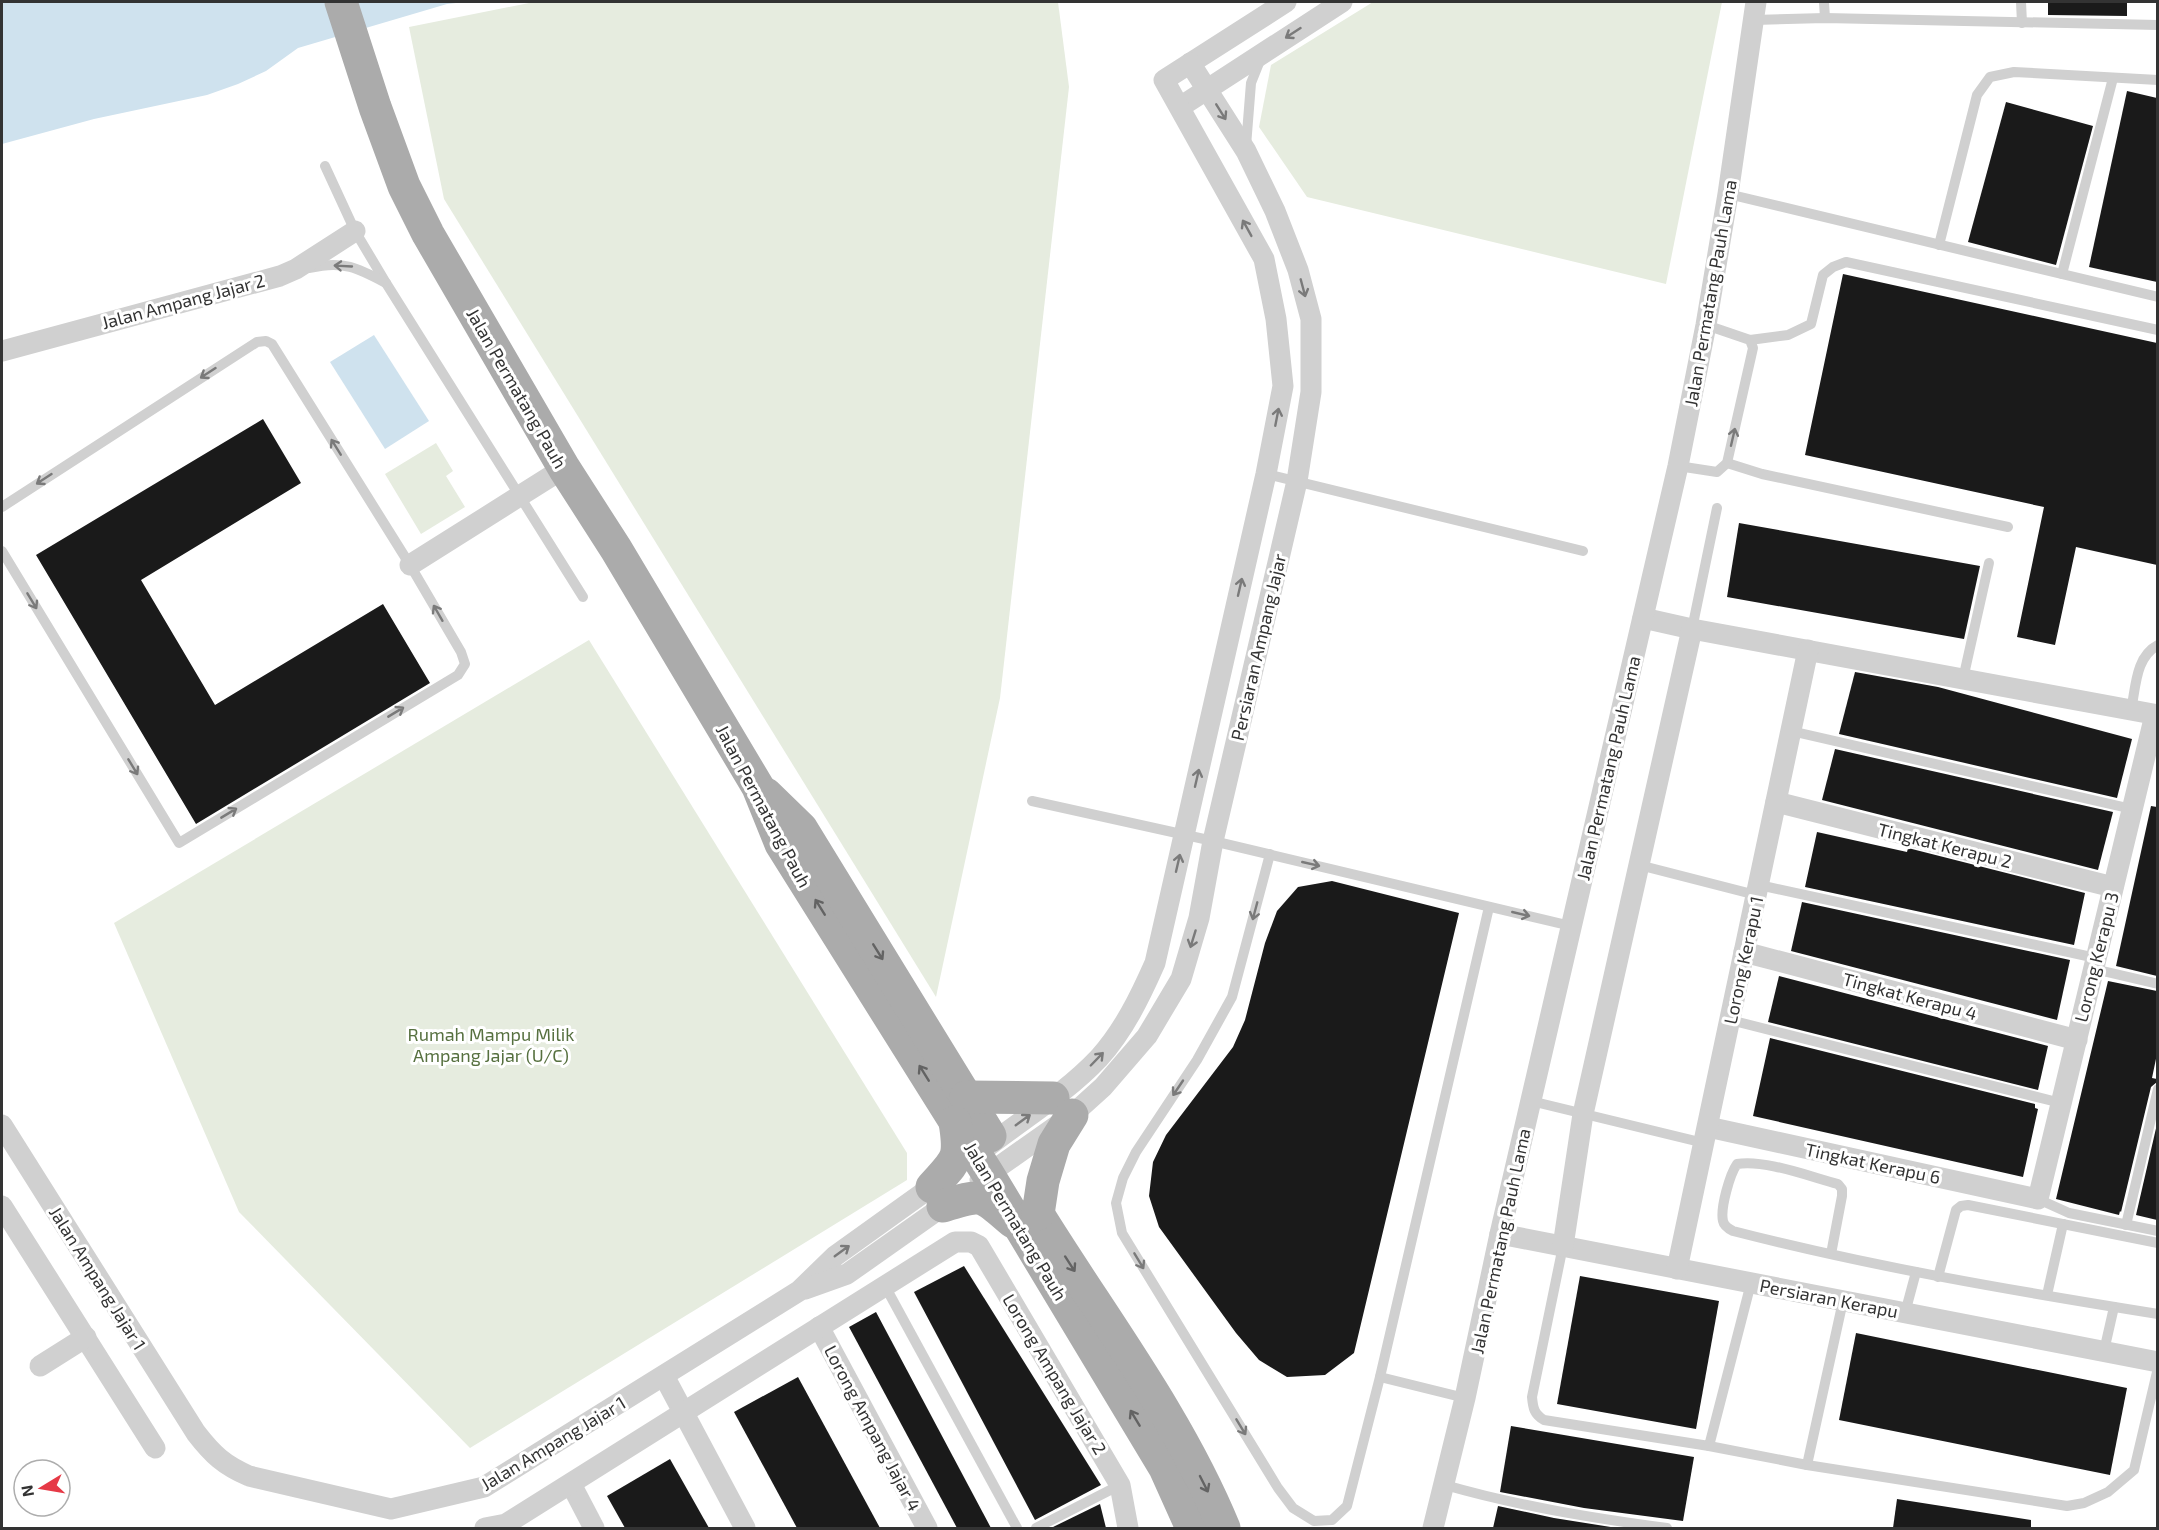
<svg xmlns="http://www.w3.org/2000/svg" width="2159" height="1530" font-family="'Exo 2',sans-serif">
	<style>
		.green { fill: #e6ecdf }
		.water { fill: #cfe2ee }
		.building { fill: #1a1a1a }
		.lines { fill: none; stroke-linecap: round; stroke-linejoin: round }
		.lane { stroke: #d0d0d0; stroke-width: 10 }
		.street { stroke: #d0d0d0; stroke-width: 21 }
		.primary { stroke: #ababab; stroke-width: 33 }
		.oneway { stroke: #7a7a7a }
		.oneway2 { stroke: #636363 }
		.labels { text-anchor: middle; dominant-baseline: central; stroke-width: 6; stroke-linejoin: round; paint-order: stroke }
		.street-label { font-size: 18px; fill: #333; stroke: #fff }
		.park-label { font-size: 18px; fill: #56703f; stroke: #fff }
	</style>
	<rect width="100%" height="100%" fill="#fff"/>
	<g class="green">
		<path d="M534 2H1058L1069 87 1000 698 936 997 444 199 409 27Z"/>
		<path d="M1373 2H1722L1666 284 1307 197 1259 127 1271 65Z"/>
		<path d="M436 443 453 471 446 476 465 507 421 534 385 474Z"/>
		<path d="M589 640 907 1153V1180L470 1448 239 1212 114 923Z"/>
	</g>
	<g class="water">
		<path d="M2 2H465L447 4 298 48 266 71 238 84 207 95 94 119 2 144Z"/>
		<path d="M374 335 429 421 385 449 330 362Z"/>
	</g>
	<g class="building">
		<path d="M2048 2H2127V16L2048 15Z"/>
		<path d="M2127 91 2157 98V282L2089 267Z"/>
		<path d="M2006 102 2093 126 2056 265 1968 242Z"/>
		<path d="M1843 274 2157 343V565L2076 547 2055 645 2017 637 2044 507 1805 455Z"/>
		<path d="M263 419 301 483 141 580 215 705 383 604 430 683 196 824 36 555Z"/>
		<path d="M1739 523 1980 566 1964 639 1727 597Z"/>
		<path d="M1855 672 1938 687 2132 739 2117 798 1839 734Z"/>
		<path d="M1835 749 2113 812 2098 870 1822 800Z"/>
		<path d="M2151 806 2157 807V976L2116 966Z"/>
		<path d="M1817 832 1907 852 1908 848 2085 893 2074 945 1805 887Z"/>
		<path d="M1332 881 1459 913 1354 1353 1325 1375 1287 1377 1259 1360 1236 1333 1159 1227 1149 1196 1153 1162 1166 1135 1233 1047 1245 1020 1265 943 1277 911 1298 887Z"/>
		<path d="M1802 902 2070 960 2057 1020 1791 951Z"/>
		<path d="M1779 976 2048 1046 2038 1090 1768 1022Z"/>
		<path d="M2108 981 2157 991V1054L2152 1078 2157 1079V1082L2151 1087 2121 1212 2120 1211 2119 1215 2056 1199Z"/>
		<path d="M1770 1038 2035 1104V1108L2038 1109 2023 1177 1753 1116Z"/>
		<path d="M2157 1124V1220L2136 1215Z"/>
		<path d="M964 1266 1101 1485 1035 1520 914 1292Z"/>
		<path d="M1580 1276 1719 1301 1696 1429 1557 1404Z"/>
		<path d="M876 1312 991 1528H957L849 1327Z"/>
		<path d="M1856 1333 2127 1388 2110 1475 1839 1420Z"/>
		<path d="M798 1377 880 1528H797L734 1412Z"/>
		<path d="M1511 1426 1694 1457 1683 1521 1584 1508 1500 1492Z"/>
		<path d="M670 1459 709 1528H625L607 1496Z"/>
		<path d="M1897 1499 2031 1520V1528H1893Z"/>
		<path d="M1100 1504 1106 1528H1051Z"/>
		<path d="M1498 1506 1554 1518 1617 1528H1493Z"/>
	</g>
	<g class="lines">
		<g class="lane">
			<path d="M1824 2 1825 18"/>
			<path d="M2021 2 2022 23"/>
			<path d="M1754 20 1825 18 2158 25"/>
			<path d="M1246 146 1251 83 1261 58"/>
			<path d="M325 166 355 231 386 283 583 597"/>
			<path d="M1728 194 2158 297"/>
			<path d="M1939 245 1977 95 1990 77 2014 72 2158 80"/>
			<path d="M310 268C343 260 358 268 386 283"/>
			<path d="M2062 274 2113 78"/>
			<path d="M1750 340 1788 335 1811 324 1823 275 1833 267 1846 262 2158 330"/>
			<path d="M1727 463 1762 474 2008 527"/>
			<path d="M1678 466 1717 472 1727 463 1753 348 1750 340 1706 325"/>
			<path d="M1266 474 1583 551"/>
			<path d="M2 507 257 342 266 341 272 344 410 565 461 652 465 664 458 675 179 843 2 551"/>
			<path d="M1692 629 1717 508"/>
			<path d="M1963 679 1989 563"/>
			<path d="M2131 710C2136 688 2135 657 2158 645"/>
			<path d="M1791 731 2132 809"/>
			<path d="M1032 801 1213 841 1571 926"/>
			<path d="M1270 854 1232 997 1197 1060 1136 1152 1123 1178 1116 1203 1122 1233 1278 1488 1293 1508 1314 1521 1332 1520 1347 1506 1380 1377 1489 907"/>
			<path d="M1639 865 1756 895"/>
			<path d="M1759 885 2096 958"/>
			<path d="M2094 969 2158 984"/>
			<path d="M1730 1020 2061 1103"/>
			<path d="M1531 1101 1704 1143"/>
			<path d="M2038 1199 2069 1213 2158 1231"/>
			<path d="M2126 1225 2158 1089"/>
			<path d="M1563 1246 1532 1397C1533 1408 1534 1414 1544 1420L1709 1446 1751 1283"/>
			<path d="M1831 1254 1842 1196V1189L1838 1184C1811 1177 1764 1159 1737 1164 1730 1174 1720 1208 1723 1221 1724 1226 1729 1229 1733 1231 1873 1267 2015 1291 2158 1314"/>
			<path d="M1938 1277 1956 1210 1961 1206 1968 1205 2158 1243"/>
			<path d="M885 1286 1017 1528"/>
			<path d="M2047 1295 2063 1224"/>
			<path d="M1905 1313 1916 1272"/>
			<path d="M2104 1351 2114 1307"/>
			<path d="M1380 1377 1465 1398"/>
			<path d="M1709 1446 1807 1465 2067 1506 2084 1503 2108 1492 2134 1470 2158 1368"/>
			<path d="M1807 1465 1843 1301"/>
			<path d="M1445 1485C1518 1506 1592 1518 1667 1528"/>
			<path d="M1036 1528 1120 1485"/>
		</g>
		<g class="street">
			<path d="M1180 107 1342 2"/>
			<path d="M2 351 280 276 296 269 355 231"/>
			<path d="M410 565 564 468"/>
			<path d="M1643 618 1692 629 2158 715"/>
			<path d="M1776 802 2113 887"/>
			<path d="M1744 952 2077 1040"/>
			<path d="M2 1125 196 1433C213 1455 224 1465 249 1476L391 1509 484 1487 799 1291 835 1256 941 1180"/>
			<path d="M1708 1127 2038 1199 2155 715"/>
			<path d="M983 1150C1021 1120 1065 1094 1099 1058 1124 1030 1140 997 1155 963L1266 474 1283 386 1276 319 1264 259 1164 80 1286 2"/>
			<path d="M980 1180 1072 1115 1103 1087 1147 1036 1181 979 1199 918 1213 841 1297 481 1311 392V319L1298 270 1275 211 1246 151 1190 63"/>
			<path d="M2 1206 155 1448"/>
			<path d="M1500 1234 2158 1362"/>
			<path d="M1563 1246 1583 1114 1692 629"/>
			<path d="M1677 1269 1808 650"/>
			<path d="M805 1289 847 1274 952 1200"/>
			<path d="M819 1327 927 1528"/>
			<path d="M40 1366 86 1337"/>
			<path d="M664 1376 745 1528"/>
			<path d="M571 1484 594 1528"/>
			<path d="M485 1528 506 1524 955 1242H971L979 1246 1120 1485 1128 1528"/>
			<path d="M1433 1528 1465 1398 1500 1234 1678 466 1706 325 1728 194 1756 2"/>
		</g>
		<g class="primary">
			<path d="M341 2 375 107 404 186 428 234 564 468 616 549 758 787 781 844 988 1174 1165 1468 1192 1528"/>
			<path d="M766 794 801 828 990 1136"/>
			<path d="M966 1097 1053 1098"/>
			<path d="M932 1187C957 1159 961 1160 955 1122"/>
			<path d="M943 1206C984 1193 980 1194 1013 1222"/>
			<path d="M1036 1211C1100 1315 1177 1414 1224 1528"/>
			<path d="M1038 1214 1043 1181 1054 1144 1072 1115"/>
		</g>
	</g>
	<defs><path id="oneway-shaft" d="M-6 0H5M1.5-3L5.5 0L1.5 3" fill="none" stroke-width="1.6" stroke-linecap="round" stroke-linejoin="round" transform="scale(1.5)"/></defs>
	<g class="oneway">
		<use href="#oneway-shaft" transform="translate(1293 33) rotate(147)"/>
		<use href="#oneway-shaft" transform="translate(1221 112) rotate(58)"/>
		<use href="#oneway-shaft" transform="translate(1247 228) rotate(-119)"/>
		<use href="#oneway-shaft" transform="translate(343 266) rotate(-177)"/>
		<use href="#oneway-shaft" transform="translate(1303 288) rotate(75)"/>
		<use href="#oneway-shaft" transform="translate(208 373) rotate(147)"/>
		<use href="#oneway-shaft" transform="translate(1277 417) rotate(-79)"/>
		<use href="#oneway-shaft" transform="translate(1733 437) rotate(-77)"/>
		<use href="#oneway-shaft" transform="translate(336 447) rotate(-122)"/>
		<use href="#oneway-shaft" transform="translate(44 479) rotate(147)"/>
		<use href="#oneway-shaft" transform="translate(1240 587) rotate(-77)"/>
		<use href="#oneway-shaft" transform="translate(32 601) rotate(59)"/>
		<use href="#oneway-shaft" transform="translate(438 613) rotate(-120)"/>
		<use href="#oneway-shaft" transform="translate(396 712) rotate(-31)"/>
		<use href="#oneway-shaft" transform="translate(133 767) rotate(59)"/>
		<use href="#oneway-shaft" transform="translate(1197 778) rotate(-77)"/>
		<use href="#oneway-shaft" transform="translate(229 813) rotate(-31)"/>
		<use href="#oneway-shaft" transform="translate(1178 863) rotate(-77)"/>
		<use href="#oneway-shaft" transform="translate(1311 864) rotate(13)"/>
		<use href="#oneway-shaft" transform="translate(1255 911) rotate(105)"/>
		<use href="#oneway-shaft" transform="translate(1521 914) rotate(13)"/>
		<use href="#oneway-shaft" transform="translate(1193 939) rotate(107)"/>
		<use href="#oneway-shaft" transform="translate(1097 1059) rotate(-46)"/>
		<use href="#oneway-shaft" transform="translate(1178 1088) rotate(124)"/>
		<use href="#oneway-shaft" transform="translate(1023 1120) rotate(-36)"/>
		<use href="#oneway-shaft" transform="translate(842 1251) rotate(-36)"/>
		<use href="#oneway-shaft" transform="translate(1139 1261) rotate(59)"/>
		<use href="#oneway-shaft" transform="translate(1241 1427) rotate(59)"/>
	</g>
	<g class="oneway2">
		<use href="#oneway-shaft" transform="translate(820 907) rotate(-122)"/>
		<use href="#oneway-shaft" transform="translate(878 952) rotate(58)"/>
		<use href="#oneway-shaft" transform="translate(924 1073) rotate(-122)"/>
		<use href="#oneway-shaft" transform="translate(1070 1264) rotate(57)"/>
		<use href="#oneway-shaft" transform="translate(1135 1418) rotate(-121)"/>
		<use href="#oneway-shaft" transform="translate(1204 1484) rotate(63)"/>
	</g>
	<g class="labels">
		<g class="street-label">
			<text transform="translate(1710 293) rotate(-80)">Jalan Permatang Pauh Lama</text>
			<text transform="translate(183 301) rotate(-15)">Jalan Ampang Jajar 2</text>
			<text transform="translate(517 388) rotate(60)">Jalan Permatang Pauh</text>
			<text transform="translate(1258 647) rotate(-77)">Persiaran Ampang Jajar</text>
			<text transform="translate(1608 768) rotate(-77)">Jalan Permatang Pauh Lama</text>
			<text transform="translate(764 806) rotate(62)">Jalan Permatang Pauh</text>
			<text transform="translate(1945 845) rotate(14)">Tingkat Kerapu 2</text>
			<text transform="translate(2096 957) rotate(-76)">Lorong Kerapu 3</text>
			<text transform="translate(1743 960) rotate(-78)">Lorong Kerapu 1</text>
			<text transform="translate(1910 996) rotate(15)">Tingkat Kerapu 4</text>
			<text transform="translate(1873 1163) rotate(12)">Tingkat Kerapu 6</text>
			<text transform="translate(1016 1221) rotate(59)">Jalan Permatang Pauh</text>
			<text transform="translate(1500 1241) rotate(-78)">Jalan Permatang Pauh Lama</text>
			<text transform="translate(98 1278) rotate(58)">Jalan Ampang Jajar 1</text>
			<text transform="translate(1829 1298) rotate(11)">Persiaran Kerapu</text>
			<text transform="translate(1055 1374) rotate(59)">Lorong Ampang Jajar 2</text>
			<text transform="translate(873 1428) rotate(62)">Lorong Ampang Jajar 4</text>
			<text transform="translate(553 1443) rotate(-31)">Jalan Ampang Jajar 1</text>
		</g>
		<g class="park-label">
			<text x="491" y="1034">Rumah Mampu Milik<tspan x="491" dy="21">Ampang Jajar (U/C)</tspan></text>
		</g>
	</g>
	<rect width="2159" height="1530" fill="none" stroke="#333333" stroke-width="6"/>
	<g transform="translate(42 1488) rotate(259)"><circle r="28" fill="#ffffff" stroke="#adadad" stroke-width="1.5"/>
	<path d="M0-4.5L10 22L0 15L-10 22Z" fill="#e63946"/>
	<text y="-9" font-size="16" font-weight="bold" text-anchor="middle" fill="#333333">N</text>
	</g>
</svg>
